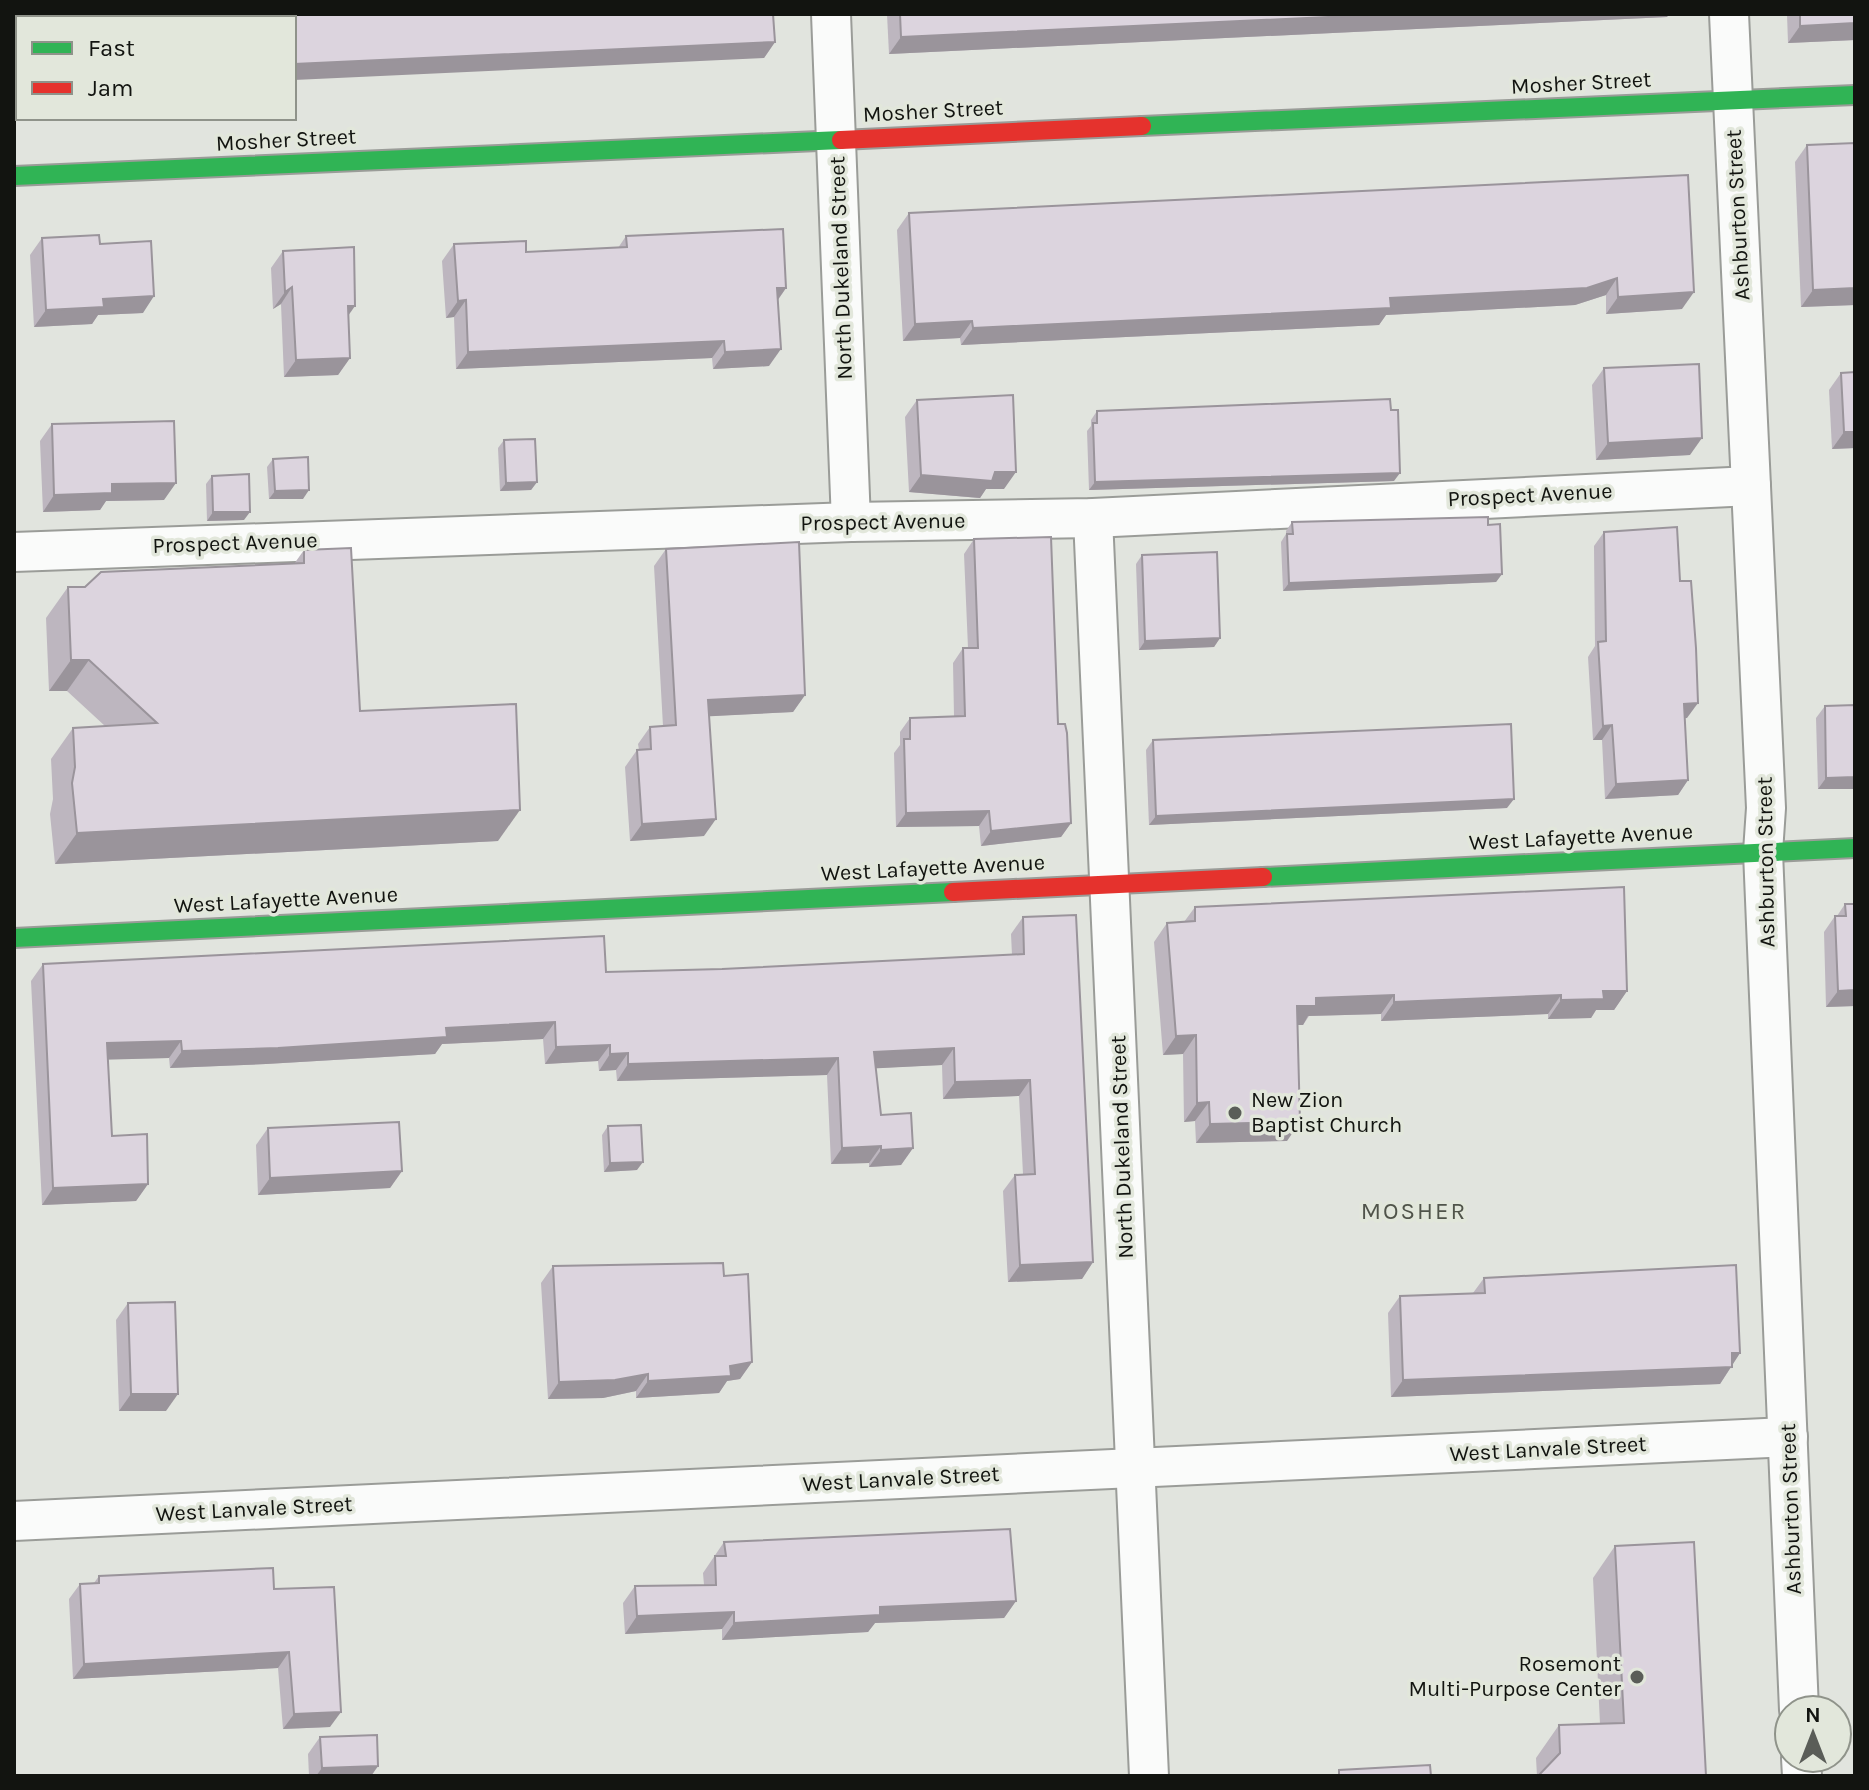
<svg xmlns="http://www.w3.org/2000/svg" width="1869" height="1790" font-family="Karla,sans-serif">
	<style>
		.lines { fill: none; stroke-linecap: round; stroke-linejoin: round }
		.street-casing { stroke: #9a9c98; stroke-width: 42 }
		.fast-casing { stroke: #9a9c98; stroke-width: 22 }
		.jam-casing { stroke: #9a9c98; stroke-width: 22 }
		.street { stroke: #fafbfa; stroke-width: 38 }
		.fast { stroke: #30b455; stroke-width: 18 }
		.jam { stroke: #e5322d; stroke-width: 18 }
		.wall { fill: #bdb6bf }
		.shaded-wall { fill: #9a949b }
		.building { fill: #dcd4de; stroke: #9a949b; stroke-width: 2 }
		.poi-dot { fill: #5a5d58; stroke: #e2e7db; stroke-width: 3 }
		.labels { text-anchor: middle; dominant-baseline: central; stroke-width: 7; stroke-linejoin: round; paint-order: stroke }
		.street-label { font-size: 22px; fill: #121410; stroke: #e2e7db }
		.poi-label { font-size: 22px; fill: #121410; stroke: #e2e7db; text-anchor: start }
		.neighbourhood-label { font-size: 24px; letter-spacing: 2px; fill: #50544a; stroke: #e2e7db }
	</style>
	<rect width="100%" height="100%" fill="#e1e4de"/>
	<g class="lines">
		<defs>
			<g id="street">
				<path d="M831 14 851 522"/>
				<path d="M1729 14 1766 808 1763 852 1799 1710"/>
				<path d="M1093 518 1149 1776"/>
				<path d="M14 552 851 522 1093 518 1751 486"/>
				<path d="M14 1521 1788 1437"/>
				<path d="M1801 1758 1802 1776"/>
			</g>
			<g id="fast">
				<path d="M1142 126 1855 95"/>
				<path d="M14 176 841 140"/>
				<path d="M1263 877 1855 848"/>
				<path d="M14 938 953 892"/>
			</g>
			<g id="jam">
				<path d="M841 140 1142 126"/>
				<path d="M953 892 1263 877"/>
			</g>
		</defs>
		<use href="#street" class="street-casing"/>
		<use href="#fast" class="fast-casing"/>
		<use href="#jam" class="jam-casing"/>
		<use href="#street" class="street"/>
		<use href="#fast" class="fast"/>
		<use href="#jam" class="jam"/>
	</g>
	<g class="wall">
		<rect x="20" y="14" width="126" height="4"/>
		<path d="M265 14H773L775 42 764 58 294 18H262Z"/>
		<path d="M887 14H1669L1667 17 889 54Z"/>
		<path d="M1787 14H1855V40L1788 43Z"/>
		<path d="M1855 143V305L1801 307 1795 162 1807 145Z"/>
		<path d="M1688 175 1682 309 1606 314V295L1575 305 1386 315 1379 325 961 345 960 338 903 341 897 230 909 213Z"/>
		<path d="M626 236 786 288 778 300 769 366 713 369 712 358 456 369 454 317 446 318 442 261 454 244 526 252 618 248Z"/>
		<path d="M42 238 100 244 143 313 98 315 92 324 34 327 30 255Z"/>
		<path d="M283 251 350 358 338 375 284 377 281 304 273 309 271 268Z"/>
		<path d="M1604 368 1690 455 1596 460 1592 385Z"/>
		<path d="M1841 373 1855 448 1832 449 1829 390Z"/>
		<path d="M917 400 1004 489H986L980 498 909 492 905 417Z"/>
		<path d="M1391 410 1394 481 1089 490 1087 431 1091 426V420L1097 411Z"/>
		<path d="M52 424 164 500 106 501 100 510 43 512 40 441Z"/>
		<path d="M504 440 537 482 531 490 500 491 498 448Z"/>
		<path d="M273 459 303 499H269L267 467Z"/>
		<path d="M212 476 244 520 207 521 206 484Z"/>
		<path d="M1292 522 1488 525 1502 574 1496 582 1283 591 1281 542 1286 534V531Z"/>
		<path d="M1604 532 1687 718H1685L1688 780 1678 795 1605 799 1602 740H1593L1588 657 1595 646 1594 546Z"/>
		<path d="M974 539 1058 724 1071 823 1061 837 981 846 979 826 896 827 894 753 900 745V732L910 718 954 716 953 663 963 648H968L964 554Z"/>
		<path d="M666 549 805 695 793 712 709 716 704 836 630 841 625 767 637 750H639L638 744 650 727 663 726 654 566Z"/>
		<path d="M304 550 360 711 498 841 55 864 50 814 53 799 51 759 73 728 105 726 67 691H49L46 618 68 587H85L294 564Z"/>
		<path d="M1142 555 1220 638 1214 647 1139 650 1136 564Z"/>
		<path d="M1855 705V789H1818L1816 718 1825 706Z"/>
		<path d="M1153 740 1507 808 1149 825 1146 750Z"/>
		<path d="M1845 904 1855 1006 1826 1007 1824 932 1835 916H1837Z"/>
		<path d="M1195 907 1627 991 1614 1010H1596L1591 1018 1548 1019V1014L1381 1021V1014L1309 1016 1303 1025H1297L1287 1141 1196 1143 1195 1121 1184 1122 1183 1054 1163 1055 1154 942 1167 923 1184 922Z"/>
		<path d="M1023 917 1093 1262 1082 1279 1008 1282 1003 1191 1015 1175 1023 1174 1019 1096 943 1099 942 1065 876 1068 881 1115 913 1148 901 1165 869 1167V1163L831 1164 827 1075 617 1081 616 1070 599 1071 598 1061 545 1064 543 1039 442 1044 435 1054 266 1064 170 1068 169 1058 108 1059 112 1136 148 1184 136 1201 42 1205 31 981 43 964 606 972 722 969 1012 955 1011 934Z"/>
		<path d="M608 1126 637 1170 604 1172 602 1135Z"/>
		<path d="M268 1128 402 1171 390 1188 258 1195 256 1145Z"/>
		<path d="M553 1266 724 1276 752 1362 740 1379 727 1381 719 1393 636 1398V1391L603 1398 548 1399 541 1283Z"/>
		<path d="M1484 1278 1740 1353 1720 1384 1391 1397 1388 1313 1400 1296 1473 1293Z"/>
		<path d="M128 1303 166 1411H119L116 1320Z"/>
		<path d="M724 1542 1016 1601 1004 1618 875 1623 868 1632 722 1640V1629L625 1634 623 1603 635 1586 704 1585 703 1573Z"/>
		<path d="M1615 1546 1706 1776H1537L1536 1758 1559 1725 1600 1724 1593 1578Z"/>
		<path d="M99 1576 274 1589 330 1727 283 1729 278 1668 73 1679 69 1599 80 1584 94 1583Z"/>
		<path d="M320 1737 378 1766 371 1776H309L308 1754Z"/>
	</g>
	<g class="shaded-wall">
		<path d="M1391 14H1669L1667 17 889 54 901 37Z"/>
		<path d="M1855 23V40L1788 43 1800 26Z"/>
		<path d="M775 42 764 58 294 80V64Z"/>
		<path d="M1617 278 1606 295 1575 305 1386 315 1379 325 961 345 973 328 1390 298Z"/>
		<path d="M292 287 281 304 273 309 285 292Z"/>
		<path d="M777 288H786L774 305Z"/>
		<path d="M1855 288V305L1801 307 1813 290Z"/>
		<path d="M1694 292 1682 309 1606 314 1618 297Z"/>
		<path d="M154 296 143 313 98 315 92 324 34 327 46 310 103 299Z"/>
		<path d="M466 300 454 317 446 318 458 301Z"/>
		<path d="M348 306H355L343 323Z"/>
		<path d="M972 321 960 338 903 341 915 324Z"/>
		<path d="M724 341 712 358 456 369 468 352Z"/>
		<path d="M781 349 769 366 713 369 725 352Z"/>
		<path d="M350 358 338 375 284 377 296 360Z"/>
		<path d="M1844 432H1855V448L1832 449Z"/>
		<path d="M1702 438 1690 455 1596 460 1608 443Z"/>
		<path d="M1016 472 1004 489H986L980 498 909 492 921 475Z"/>
		<path d="M1400 473 1394 481 1089 490 1095 482Z"/>
		<path d="M537 482 531 490 500 491 506 483Z"/>
		<path d="M176 483 164 500 106 501 100 510 43 512 54 495 112 484Z"/>
		<path d="M309 490 303 499H269L275 491Z"/>
		<path d="M213 512H250L244 520 207 521Z"/>
		<path d="M1502 574 1496 582 1283 591 1289 583Z"/>
		<path d="M1220 638 1214 647 1139 650 1145 641Z"/>
		<path d="M71 660H89L67 691H49Z"/>
		<path d="M805 695 793 712 696 717 708 700Z"/>
		<path d="M1698 703 1687 718 1674 719 1684 704Z"/>
		<path d="M1612 725 1602 740H1593L1603 726Z"/>
		<path d="M1855 777V789H1818L1826 778Z"/>
		<path d="M1688 780 1678 795 1605 799 1616 784Z"/>
		<path d="M1514 799 1507 808 1149 825 1156 816Z"/>
		<path d="M520 810 498 841 55 864 77 833Z"/>
		<path d="M989 811 979 826 896 827 906 813Z"/>
		<path d="M716 819 704 836 630 841 642 824Z"/>
		<path d="M1071 823 1061 837 981 846 991 831Z"/>
		<path d="M1855 990V1006L1826 1007 1838 991Z"/>
		<path d="M1603 991H1627L1614 1010H1596L1591 1018 1548 1019 1561 1000Z"/>
		<path d="M1394 995 1381 1014 1308 1016 1303 1025H1284L1297 1006 1316 998Z"/>
		<path d="M1561 995 1548 1014 1381 1021 1394 1002Z"/>
		<path d="M555 1022 543 1039 442 1044 435 1054 266 1064 170 1068 182 1051 446 1028Z"/>
		<path d="M1196 1035 1183 1054 1163 1055 1176 1036Z"/>
		<path d="M181 1041 169 1058 95 1060 107 1043Z"/>
		<path d="M610 1045 598 1061 545 1064 556 1047Z"/>
		<path d="M954 1048 942 1065 863 1069 874 1052Z"/>
		<path d="M628 1053 616 1070 599 1071 610 1054Z"/>
		<path d="M838 1058 827 1075 617 1081 628 1064Z"/>
		<path d="M1030 1080 1019 1096 943 1099 955 1082Z"/>
		<path d="M1209 1102 1195 1121 1184 1122 1197 1103Z"/>
		<path d="M1300 1122 1287 1141 1196 1143 1210 1124Z"/>
		<path d="M881 1146 869 1163 831 1164 842 1148Z"/>
		<path d="M913 1148 901 1165 869 1167 881 1150Z"/>
		<path d="M643 1162 637 1170 604 1172 610 1163Z"/>
		<path d="M402 1171 390 1188 258 1195 270 1178Z"/>
		<path d="M148 1184 136 1201 42 1205 53 1188Z"/>
		<path d="M1093 1262 1082 1279 1008 1282 1020 1265Z"/>
		<path d="M1732 1353H1740L1720 1384 1391 1397 1403 1380Z"/>
		<path d="M752 1362 740 1379 727 1381 719 1393 636 1398 648 1381Z"/>
		<path d="M648 1374 636 1391 603 1398 548 1399 559 1382Z"/>
		<path d="M131 1394H178L166 1411H119Z"/>
		<path d="M1016 1601 1004 1618 875 1623 868 1632 722 1640 734 1623 880 1607Z"/>
		<path d="M734 1612 722 1629 625 1634 637 1616Z"/>
		<path d="M289 1652 278 1668 73 1679 84 1664Z"/>
		<path d="M341 1712 330 1727 283 1729 294 1714Z"/>
		<path d="M378 1766 371 1776H316L322 1768Z"/>
	</g>
	<g class="building">
		<rect x="33" y="14" width="113" height="4"/>
		<path d="M272 14H773L775 42 294 64V18H272Z"/>
		<path d="M900 14H1391L901 37Z"/>
		<path d="M1800 14H1855V23L1800 26Z"/>
		<path d="M1855 143V288L1813 290 1807 145Z"/>
		<path d="M1688 175 1694 292 1618 297 1617 278 1587 288 1390 298 1391 308 973 328 972 321 915 324 909 213Z"/>
		<path d="M783 229 786 288H777L781 349 725 352 724 341 468 352 466 300 458 301 454 244 526 241V252L627 247 626 236Z"/>
		<path d="M99 235 100 244 151 241 154 296 103 299 104 307 46 310 42 238Z"/>
		<path d="M354 247 355 306H348L350 358 296 360 292 287 285 292 283 251Z"/>
		<path d="M1699 364 1702 438 1608 443 1604 368Z"/>
		<path d="M1855 372V432H1844L1841 373Z"/>
		<path d="M1013 395 1016 472H995L992 481 921 475 917 400Z"/>
		<path d="M1390 399 1391 410H1398L1400 473 1095 482 1093 423H1097V411Z"/>
		<path d="M174 421 176 483 112 484V493L54 495 52 424Z"/>
		<path d="M535 439 537 482 506 483 504 440Z"/>
		<path d="M308 457 309 490 275 491 273 459Z"/>
		<path d="M249 474 250 512H213L212 476Z"/>
		<path d="M1488 517V525L1500 524 1502 574 1289 583 1287 534H1293L1292 522Z"/>
		<path d="M1677 527 1680 581H1691L1696 648 1698 703 1684 704 1688 780 1616 784 1612 725 1603 726 1598 642 1606 641 1604 532Z"/>
		<path d="M1051 537 1058 724H1065L1067 733 1071 823 991 831 989 811 906 813 904 739H910V718L965 716 963 648H978L974 539Z"/>
		<path d="M799 542 805 695 708 700 716 819 642 824 637 750 651 749 650 727 676 725 666 549Z"/>
		<path d="M351 548 360 711 516 704 520 810 77 833 72 783 75 767 73 728 157 723 89 660H71L68 587H85L101 572 304 563V550Z"/>
		<path d="M1217 552 1220 638 1145 641 1142 555Z"/>
		<path d="M1855 705V777L1826 778 1825 706Z"/>
		<path d="M1511 724 1514 799 1156 816 1153 740Z"/>
		<path d="M1624 887 1627 991H1603L1604 999 1561 1000V995L1394 1002V995L1316 998V1006H1297L1300 1122 1210 1124 1209 1102 1197 1103 1196 1035 1176 1036 1167 923 1195 921V907Z"/>
		<path d="M1845 904H1855V990L1838 991 1835 916H1846Z"/>
		<path d="M1076 915 1093 1262 1020 1265 1015 1175 1035 1174 1030 1080 955 1082 954 1048 874 1052 881 1115 911 1113 913 1148 881 1150V1146L842 1148 838 1058 628 1064V1053L610 1054V1045L556 1047 555 1022 446 1028 447 1037 278 1048 182 1051 181 1041 107 1043 112 1136 147 1134 148 1184 53 1188 43 964 604 936 606 972 722 969 1024 954 1023 917Z"/>
		<path d="M399 1122 402 1171 270 1178 268 1128Z"/>
		<path d="M641 1125 643 1162 610 1163 608 1126Z"/>
		<path d="M723 1263 724 1276 748 1274 752 1362 730 1366 731 1376 648 1381V1374L615 1380 559 1382 553 1266Z"/>
		<path d="M1736 1265 1740 1353H1732V1367L1403 1380 1400 1296 1485 1293 1484 1278Z"/>
		<path d="M175 1302 178 1394H131L128 1303Z"/>
		<path d="M1010 1529 1016 1601 880 1607V1615L734 1623V1612L637 1616 635 1586 716 1585 715 1556H726L724 1542Z"/>
		<path d="M1694 1542 1706 1776H1538L1560 1753 1559 1725 1624 1723 1615 1546Z"/>
		<path d="M273 1568 274 1589 334 1587 341 1712 294 1714 289 1652 84 1664 80 1584 99 1583V1576Z"/>
		<path d="M377 1735 378 1766 322 1768 320 1737Z"/>
		<path d="M1430 1765 1431 1776H1339V1770Z"/>
	</g>
	<g class="poi-dot">
		<circle cx="1235" cy="1113" r="8"/>
		<circle cx="1637" cy="1677" r="8"/>
	</g>
	<g class="labels">
		<g class="street-label">
			<text transform="translate(1581 83) rotate(-3)">Mosher Street</text>
			<text transform="translate(933 111) rotate(-3)">Mosher Street</text>
			<text transform="translate(286 140) rotate(-3)">Mosher Street</text>
			<text transform="translate(1738 215) rotate(-93)">Ashburton Street</text>
			<text transform="translate(841 268) rotate(-92)">North Dukeland Street</text>
			<text transform="translate(1530 495) rotate(-3)">Prospect Avenue</text>
			<text transform="translate(883 522) rotate(-1)">Prospect Avenue</text>
			<text transform="translate(235 543) rotate(-2)">Prospect Avenue</text>
			<text transform="translate(1581 837) rotate(-3)">West Lafayette Avenue</text>
			<text transform="translate(1766 862) rotate(-91)">Ashburton Street</text>
			<text transform="translate(933 868) rotate(-3)">West Lafayette Avenue</text>
			<text transform="translate(286 900) rotate(-3)">West Lafayette Avenue</text>
			<text transform="translate(1122 1147) rotate(-92)">North Dukeland Street</text>
			<text transform="translate(1548 1449) rotate(-3)">West Lanvale Street</text>
			<text transform="translate(901 1479) rotate(-3)">West Lanvale Street</text>
			<text transform="translate(254 1509) rotate(-3)">West Lanvale Street</text>
			<text transform="translate(1791 1509) rotate(-92)">Ashburton Street</text>
		</g>
		<g class="poi-label">
			<text x="1251" y="1100">New Zion<tspan x="1251" dy="25">Baptist Church</tspan></text>
			<text x="1621" y="1664" text-anchor="end">Rosemont<tspan x="1621" dy="25">Multi-Purpose Center</tspan></text>
		</g>
		<g class="neighbourhood-label">
			<text x="1414" y="1211">MOSHER</text>
		</g>
	</g>
	<rect width="1869" height="1790" fill="none" stroke="#121410" stroke-width="32"/>
	<rect x="16" y="16" width="280" height="104" fill="#e2e7db" stroke="#8f938a" stroke-width="2"/>
	<rect x="32" y="42" width="40" height="12" fill="#30b455" stroke="#8f938a" stroke-width="2"/>
	<text x="88" y="56" font-size="24" fill="#121410">Fast</text>
	<rect x="32" y="82" width="40" height="12" fill="#e5322d" stroke="#8f938a" stroke-width="2"/>
	<text x="88" y="96" font-size="24" fill="#121410">Jam</text>
	<g transform="translate(1813 1734)"><circle r="38" fill="#e2e7db" stroke="#8f938a" stroke-width="2"/>
	<path d="M0-6L14 30L0 20L-14 30Z" fill="#5a5d58"/>
	<text y="-12" font-size="22" font-weight="bold" text-anchor="middle" fill="#121410">N</text>
	</g>
</svg>
